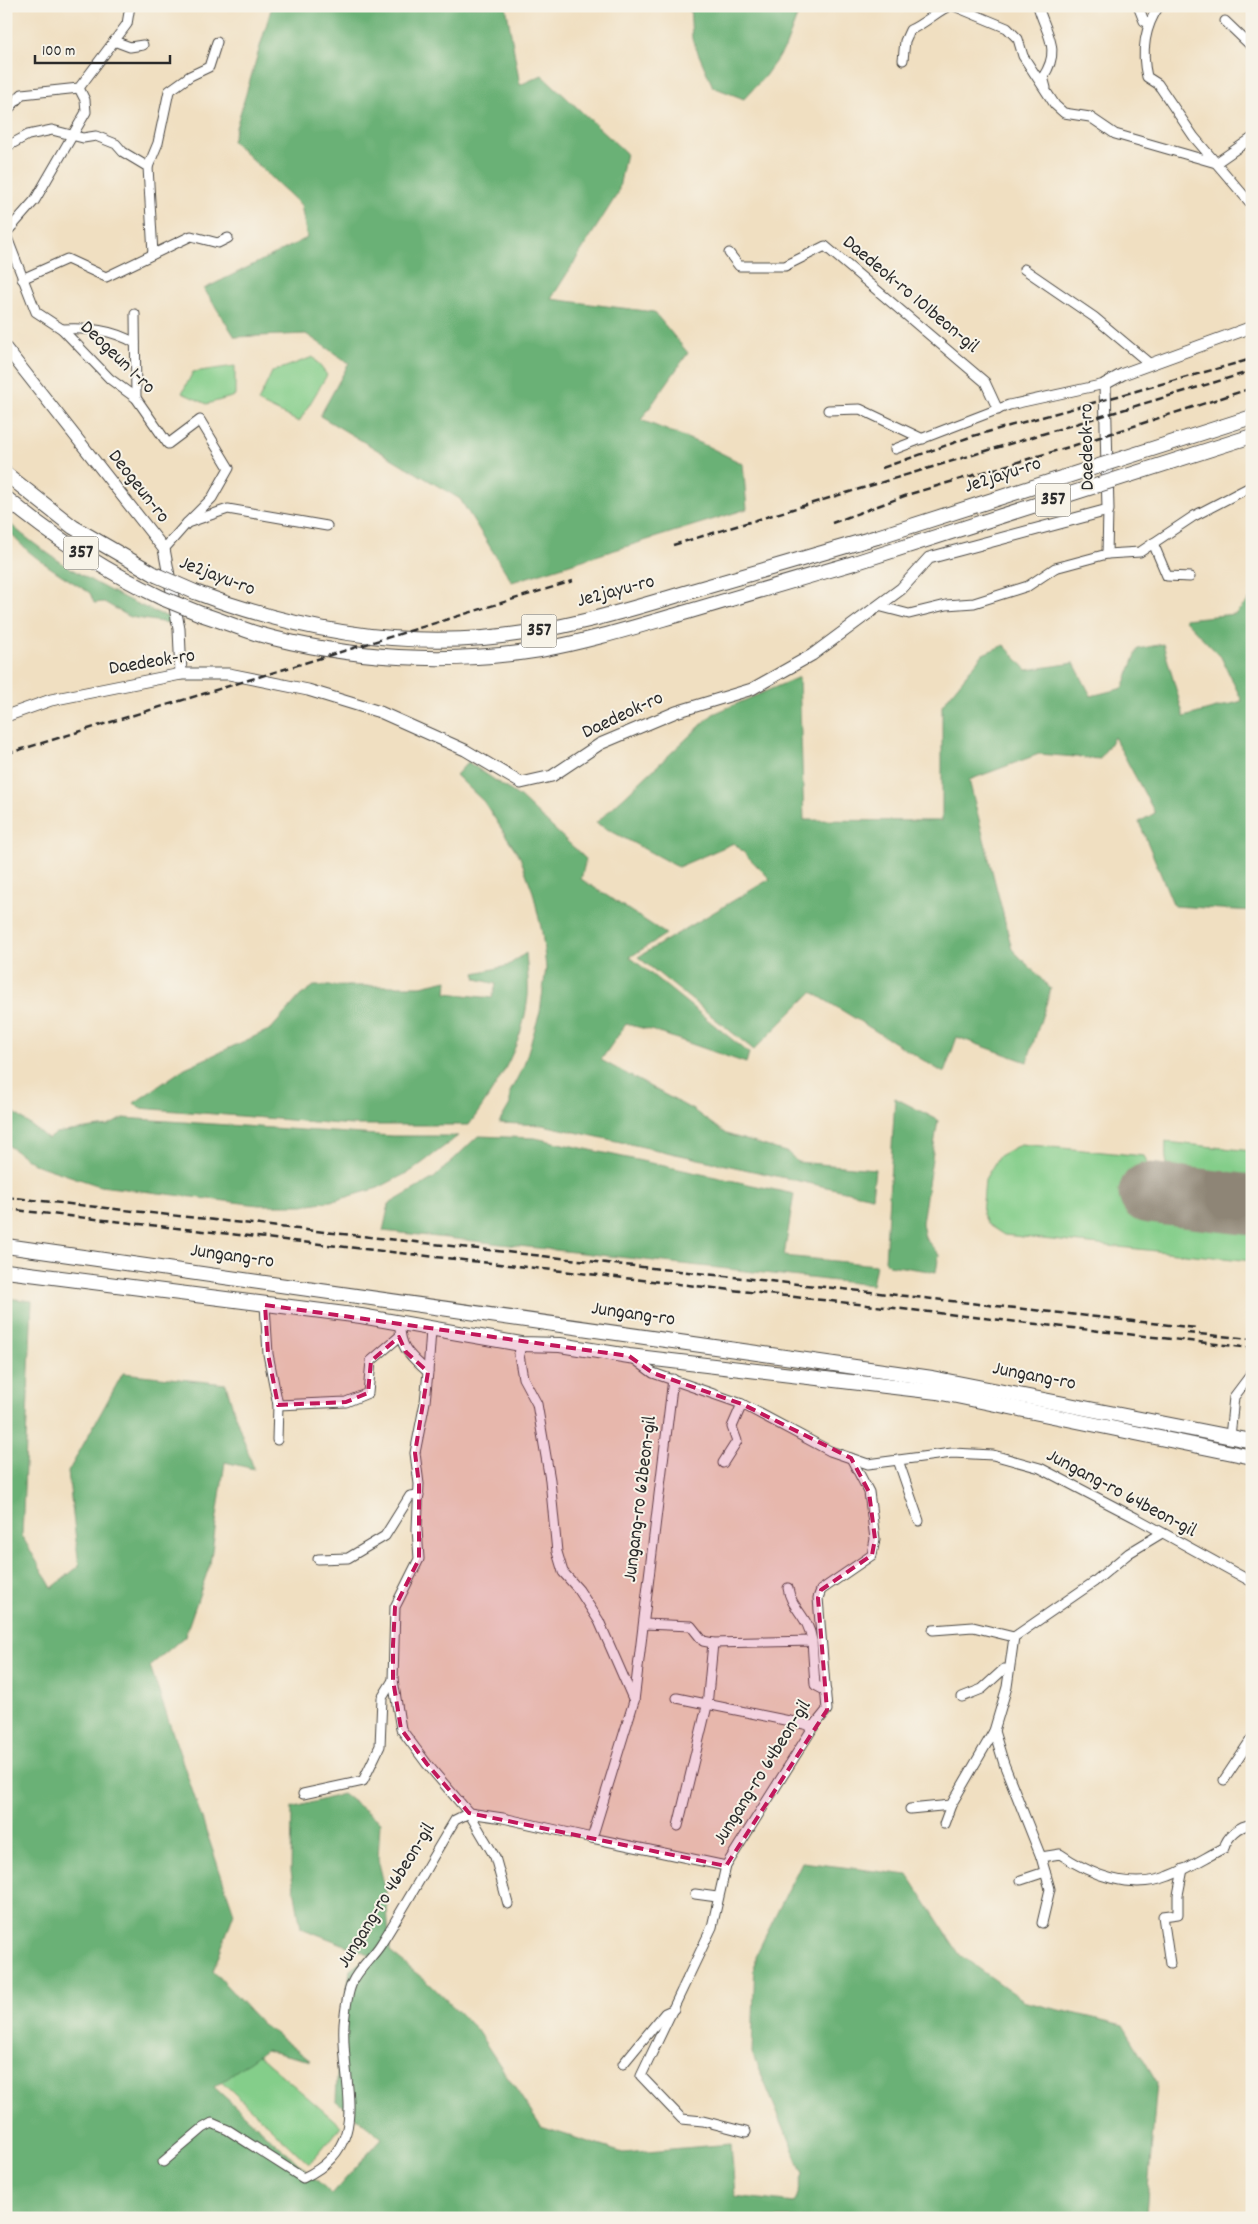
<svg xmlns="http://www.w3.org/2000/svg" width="1258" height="2224" font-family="Dekko,sans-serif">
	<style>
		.green { fill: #84ce8a; stroke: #587c5a }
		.forest { fill: #6bb176; stroke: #4b6e50 }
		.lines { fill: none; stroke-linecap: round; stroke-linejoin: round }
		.runway { stroke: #8e8576; stroke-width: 61 }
		.minor-casing { stroke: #494642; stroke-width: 11 }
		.tertiary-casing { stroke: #494642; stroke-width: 13 }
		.primary-casing { stroke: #494642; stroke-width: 16 }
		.trunk-casing { stroke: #494642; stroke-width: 16 }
		.minor { stroke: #fff; stroke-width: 9 }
		.tertiary { stroke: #fff; stroke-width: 11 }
		.primary { stroke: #fff; stroke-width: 14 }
		.trunk { stroke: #fff; stroke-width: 14 }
		.rail { stroke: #2b2b2b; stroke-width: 2.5; stroke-dasharray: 8 4; stroke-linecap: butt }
		.trunk-bridge-casing { stroke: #494642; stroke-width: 16; stroke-linecap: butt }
		.trunk-bridge { stroke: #fff; stroke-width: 14 }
		.marked { fill: #c2185b; fill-opacity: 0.2; stroke: #c2185b; stroke-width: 4; stroke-dasharray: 10 6; stroke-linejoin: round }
		.labels { text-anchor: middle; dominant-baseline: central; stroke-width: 4; stroke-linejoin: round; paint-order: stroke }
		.shield { fill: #f7f3e8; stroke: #686764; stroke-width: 1 }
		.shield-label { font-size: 19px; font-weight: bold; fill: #2b2b2b }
		.street-label { font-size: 20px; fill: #2b2b2b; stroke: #f7f3e8 }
	</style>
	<rect width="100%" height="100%" fill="#f7f3e8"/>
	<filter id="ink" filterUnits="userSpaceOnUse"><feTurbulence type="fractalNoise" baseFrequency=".02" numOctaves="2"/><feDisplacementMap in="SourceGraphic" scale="10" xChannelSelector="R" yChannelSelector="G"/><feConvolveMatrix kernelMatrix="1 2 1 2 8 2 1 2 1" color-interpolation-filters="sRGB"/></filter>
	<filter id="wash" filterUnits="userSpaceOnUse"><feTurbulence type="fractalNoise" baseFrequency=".0096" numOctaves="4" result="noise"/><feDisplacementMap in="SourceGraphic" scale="20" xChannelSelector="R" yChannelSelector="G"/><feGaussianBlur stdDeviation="1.12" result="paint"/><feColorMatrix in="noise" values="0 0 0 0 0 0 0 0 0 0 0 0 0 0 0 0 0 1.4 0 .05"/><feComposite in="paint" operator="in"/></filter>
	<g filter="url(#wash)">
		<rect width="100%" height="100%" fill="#f0dfc1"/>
		<g class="green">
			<path d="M313 357 327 375 299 422 258 402 272 372Z"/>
			<path d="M235 366V396L207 404 182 393 193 372Z"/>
			<path d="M1166 1142 1252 1151V1189L1182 1180C1165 1172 1165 1159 1166 1142Z"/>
			<path d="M1021 1144 1144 1156 1149 1165 1142 1205 1252 1217V1261L1004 1235 987 1224 982 1214 985 1179 999 1156Z"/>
			<path d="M242 2041 341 2126 309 2164 214 2074Z"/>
		</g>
		<g class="forest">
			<path d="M272 6H506L520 85 542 75 626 153 618 193 551 299 654 312 688 353 641 420 707 446 743 464 747 509 512 582 460 499 320 416 349 363 306 334 235 337 204 289 307 238 301 205 232 141Z"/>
			<path d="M690 6H801L785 48 765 76 744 99 713 87 692 39Z"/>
			<path d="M6 520C47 559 120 600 174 619V624L130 617 104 602 94 603 90 593C70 580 6 544 6 520Z"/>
			<path d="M1252 597V911L1174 906 1139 822 1155 813 1114 737 1100 759 1039 754 969 780 1012 949 1051 989 1027 1062 957 1037 944 1073 812 992 754 1050 638 957 770 879 734 843 678 867 596 823 713 714 799 677 804 820 942 821V705L983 654 1004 645 1027 670 1074 663 1091 696 1123 688 1138 649 1163 644 1184 717 1242 701 1221 657 1184 619 1235 614Z"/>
			<path d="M468 762 520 797 586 859 581 879 666 934 630 957 749 1053 746 1063 654 1031 626 1024 601 1060 693 1110 726 1134 789 1153 797 1162 875 1169 872 1197 543 1125 499 1123 510 1104V1092L524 1065 540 1012 546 968 542 932 533 892 520 857 484 802 456 775Z"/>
			<path d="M526 953C527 967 529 982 528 996 523 1046 497 1086 469 1125H352L139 1108 134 1103 185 1068 271 1029 300 996 314 986H421L447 980 446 993 492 998 496 984 477 979 475 973 507 966Z"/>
			<path d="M895 1098 938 1120 922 1223 925 1238 939 1255 936 1272 889 1265 885 1261Z"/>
			<path d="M6 1106 48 1139 56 1133 108 1126 123 1118 392 1136H458L413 1170 378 1188 337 1200 303 1205H259L100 1186 34 1164 6 1144Z"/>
			<path d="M478 1136 535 1138 794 1194 784 1256 876 1265 872 1285 383 1231 389 1204 434 1178Z"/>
			<path d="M6 1298 32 1301 22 1536 52 1588 79 1566 68 1472 123 1373 226 1384 235 1415 254 1469 225 1462 210 1564 185 1636 150 1666 234 1913 213 1971 261 2023 311 2061 265 2050 214 2087 332 2194 382 2138 336 2101 338 2057 350 1970 371 1955 301 1928 291 1871 292 1808 343 1794 380 1822 378 1859 386 1892 390 1952 431 1985 476 2029 541 2127 623 2153 731 2144 735 2196 794 2203 803 2174 752 2053 755 1957 802 1862 908 1875 960 1955 1026 2002 1123 2025 1157 2082 1146 2213 1152 2218H6Z"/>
		</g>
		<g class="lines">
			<path class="runway" d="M1149 1193 1252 1205"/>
		</g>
	</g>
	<g filter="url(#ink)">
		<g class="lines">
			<defs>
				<g id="minor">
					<path d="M954 6 1007 28 1018 39 1023 56 1055 105 1064 113 1090 117 1115 134 1216 163 1252 205"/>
					<path d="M1038 6C1046 34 1062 49 1043 77L1046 88"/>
					<path d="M1138 6 1144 21 1149 23"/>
					<path d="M1159 6C1144 28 1141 51 1147 77L1158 84 1194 137 1216 163 1252 138"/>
					<path d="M1225 21 1249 44H1252"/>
					<path d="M114 41 130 47 143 45"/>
					<path d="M903 60 905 41 910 30C922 25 942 8 950 6"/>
					<path d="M6 112 22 94 79 88 127 24 130 6"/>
					<path d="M6 147 28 135 52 130 83 138 96 136 116 144 123 152 148 167 153 254"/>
					<path d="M148 167 158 143 169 91 190 76 209 67 217 42"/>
					<path d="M6 233 35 200 86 112 85 100 79 88"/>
					<path d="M6 235 36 312 62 329 110 379 136 398 168 444 200 420 229 468 212 498 187 523"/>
					<path d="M729 253 739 266H785L825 246 985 382 998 410"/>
					<path d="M1024 269 1094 317 1150 364"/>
					<path d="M22 279 67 259 106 277 191 236 218 243 228 238"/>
					<path d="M135 314 136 398"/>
					<path d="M62 329C89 328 111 329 135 343"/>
					<path d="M828 410 860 409 923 439"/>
					<path d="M895 449 1009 405 1105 384"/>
					<path d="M1153 543 1167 576 1190 577"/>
					<path d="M164 549 187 523 228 509 327 526"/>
					<path d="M1107 554 1108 510"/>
					<path d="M878 606 909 614 946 605 974 603 1028 586 1055 568 1107 554 1140 552 1194 516 1252 486"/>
					<path d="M265 1305 268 1354 278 1405 277 1440"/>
					<path d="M400 1323C399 1349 411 1356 428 1372L425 1402 415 1453 419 1484 417 1529 419 1559 395 1607 393 1680 401 1729 427 1764 469 1813 495 1857 508 1904"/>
					<path d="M521 1344 519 1355 523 1378 537 1404 550 1480 557 1552 563 1572 579 1590 599 1621 634 1701"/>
					<path d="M633 1358 653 1373 742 1404 830 1451 868 1464 952 1453 993 1455 1040 1468 1136 1518 1252 1582"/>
					<path d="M428 1372 431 1330"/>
					<path d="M278 1405 346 1402 368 1393 371 1361 399 1337"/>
					<path d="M1230 1437 1234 1397 1252 1373"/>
					<path d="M898 1460 919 1521"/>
					<path d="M723 1463 737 1441 732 1427 742 1404"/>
					<path d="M1162 1533 1129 1553 1094 1582 1014 1637 1007 1687 994 1731 1004 1764 1041 1857 1060 1854C1091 1875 1131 1891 1169 1876 1188 1869 1206 1857 1224 1848 1227 1837 1240 1824 1252 1825"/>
					<path d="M318 1559 348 1558 385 1536 410 1496 419 1495"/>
					<path d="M788 1588C791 1609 809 1616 812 1641"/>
					<path d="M644 1624 691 1626 703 1641 713 1643 812 1641 815 1685 826 1691"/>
					<path d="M933 1630 973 1627 1014 1637"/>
					<path d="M962 1697 982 1689 1004 1669 1009 1670"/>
					<path d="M677 1698 814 1726"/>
					<path d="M1224 1780 1252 1738"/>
					<path d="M303 1794 363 1781 380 1746 382 1698 393 1680"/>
					<path d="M910 1809 951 1805 994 1731"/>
					<path d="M944 1824 951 1805"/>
					<path d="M678 1826 707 1706 713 1643"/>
					<path d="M592 1838 726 1866"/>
					<path d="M1041 1857 1050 1889 1042 1923"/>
					<path d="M1021 1880 1045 1872"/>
					<path d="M695 1894 717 1897"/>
					<path d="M1170 1964 1163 1916 1178 1914V1895L1183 1869"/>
					<path d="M623 2064 665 2013 674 2009"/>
					<path d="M746 2132 703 2121 682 2119 641 2076 712 1927 726 1866 814 1726 827 1710 818 1598 821 1590 872 1555 875 1539 869 1492 851 1458"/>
					<path d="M163 2162 203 2128 212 2123 228 2130 303 2178C375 2144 340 2085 344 2024 345 2013 347 1994 352 1983 358 1969 373 1957 381 1944 407 1903 430 1861 455 1820L469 1813 503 1818 592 1838 634 1701 673 1379"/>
				</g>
				<g id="tertiary">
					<path d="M6 348 164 549 179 629 181 674"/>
					<path d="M6 716 51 700 181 674H229L308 690 380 712 465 750 521 783 552 776 600 744 676 712 752 689 812 655 901 589 929 558 1108 510 1105 384 1123 374 1252 327"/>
				</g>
				<g id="primary">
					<path d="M6 1246 932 1378 1252 1441"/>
					<path d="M6 1271 361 1316 521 1344 560 1345 629 1356 937 1392 1252 1457"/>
				</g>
				<g id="trunk">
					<path d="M6 474 73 527 156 575"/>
					<path d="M6 498C54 538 106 571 162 598"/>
					<path d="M195 592C287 627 385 646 483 638 553 632 619 613 685 593 749 574 813 556 877 537"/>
					<path d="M201 614C220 620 239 628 258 634 348 659 448 665 540 650 590 641 638 626 687 612 742 596 798 579 854 563"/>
				</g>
			</defs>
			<use href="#minor" class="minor-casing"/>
			<use href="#tertiary" class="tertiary-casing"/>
			<use href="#primary" class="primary-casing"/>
			<use href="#trunk" class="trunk-casing"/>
			<use href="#minor" class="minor"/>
			<use href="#tertiary" class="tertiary"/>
			<use href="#primary" class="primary"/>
			<use href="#trunk" class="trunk"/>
			<g class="rail">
				<path d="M882 468 973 436 1252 359"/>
				<path d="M832 523 910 494 1072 446 1252 388"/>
				<path d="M673 545 1252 371"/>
				<path d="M6 754 573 581"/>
				<path d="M6 1197 1197 1328"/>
				<path d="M6 1209 1252 1348"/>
				<path d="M1187 1333 1252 1339"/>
			</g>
			<defs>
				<g id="trunk-bridge">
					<path d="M877 537 1252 417"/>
					<path d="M854 563 1252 436"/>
					<path d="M156 575 195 592"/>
					<path d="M162 598 201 614"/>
				</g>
			</defs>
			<use href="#trunk-bridge" class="trunk-bridge-casing"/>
			<use href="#trunk-bridge" class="trunk-bridge"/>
		</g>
	</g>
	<path class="marked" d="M265 1305 629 1356 653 1373 742 1404 851 1458 869 1492 875 1539 872 1555 821 1590 818 1598 827 1710 726 1866 469 1813 427 1764 401 1729 393 1680V1645L395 1607 419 1559V1484L415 1453 428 1372 406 1352 399 1337 371 1361 368 1393 346 1402 278 1405 268 1354Z"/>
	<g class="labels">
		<g class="shield">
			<rect x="1035.5" y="483.5" width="35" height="33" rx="4"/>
			<rect x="63.5" y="536.5" width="35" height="33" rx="4"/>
			<rect x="521.5" y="614.5" width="35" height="33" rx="4"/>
		</g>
		<g class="shield-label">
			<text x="1053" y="500">357</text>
			<text x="81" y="553">357</text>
			<text x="539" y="631">357</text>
		</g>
		<g class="street-label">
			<text transform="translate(910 295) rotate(40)">Daedeok-ro 101beon-gil</text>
			<text transform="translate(117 358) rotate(44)">Deogeun 1-ro</text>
			<text transform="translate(1088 447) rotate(-91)">Daedeok-ro</text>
			<text transform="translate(1003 476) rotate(-18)">Je2jayu-ro</text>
			<text transform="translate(138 487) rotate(52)">Deogeun-ro</text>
			<text transform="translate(217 577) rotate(21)">Je2jayu-ro</text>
			<text transform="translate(616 592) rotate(-15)">Je2jayu-ro</text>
			<text transform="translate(152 663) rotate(-9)">Daedeok-ro</text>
			<text transform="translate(623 716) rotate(-25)">Daedeok-ro</text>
			<text transform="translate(232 1257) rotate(8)">Jungang-ro</text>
			<text transform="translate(633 1315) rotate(8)">Jungang-ro</text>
			<text transform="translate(1034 1377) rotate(11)">Jungang-ro</text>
			<text transform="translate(1121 1494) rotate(28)">Jungang-ro 64beon-gil</text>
			<text transform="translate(641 1499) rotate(-83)">Jungang-ro 62beon-gil</text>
			<text transform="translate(763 1773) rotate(-58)">Jungang-ro 64beon-gil</text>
			<text transform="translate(387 1896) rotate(-58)">Jungang-ro 46beon-gil</text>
		</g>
	</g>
	<rect width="1258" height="2224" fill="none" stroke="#f7f3e8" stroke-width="25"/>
	<path d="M35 55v8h135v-8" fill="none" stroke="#2b2b2b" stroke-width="2.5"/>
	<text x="42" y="55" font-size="15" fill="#2b2b2b" stroke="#f7f3e8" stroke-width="4" paint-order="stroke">100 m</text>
</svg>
